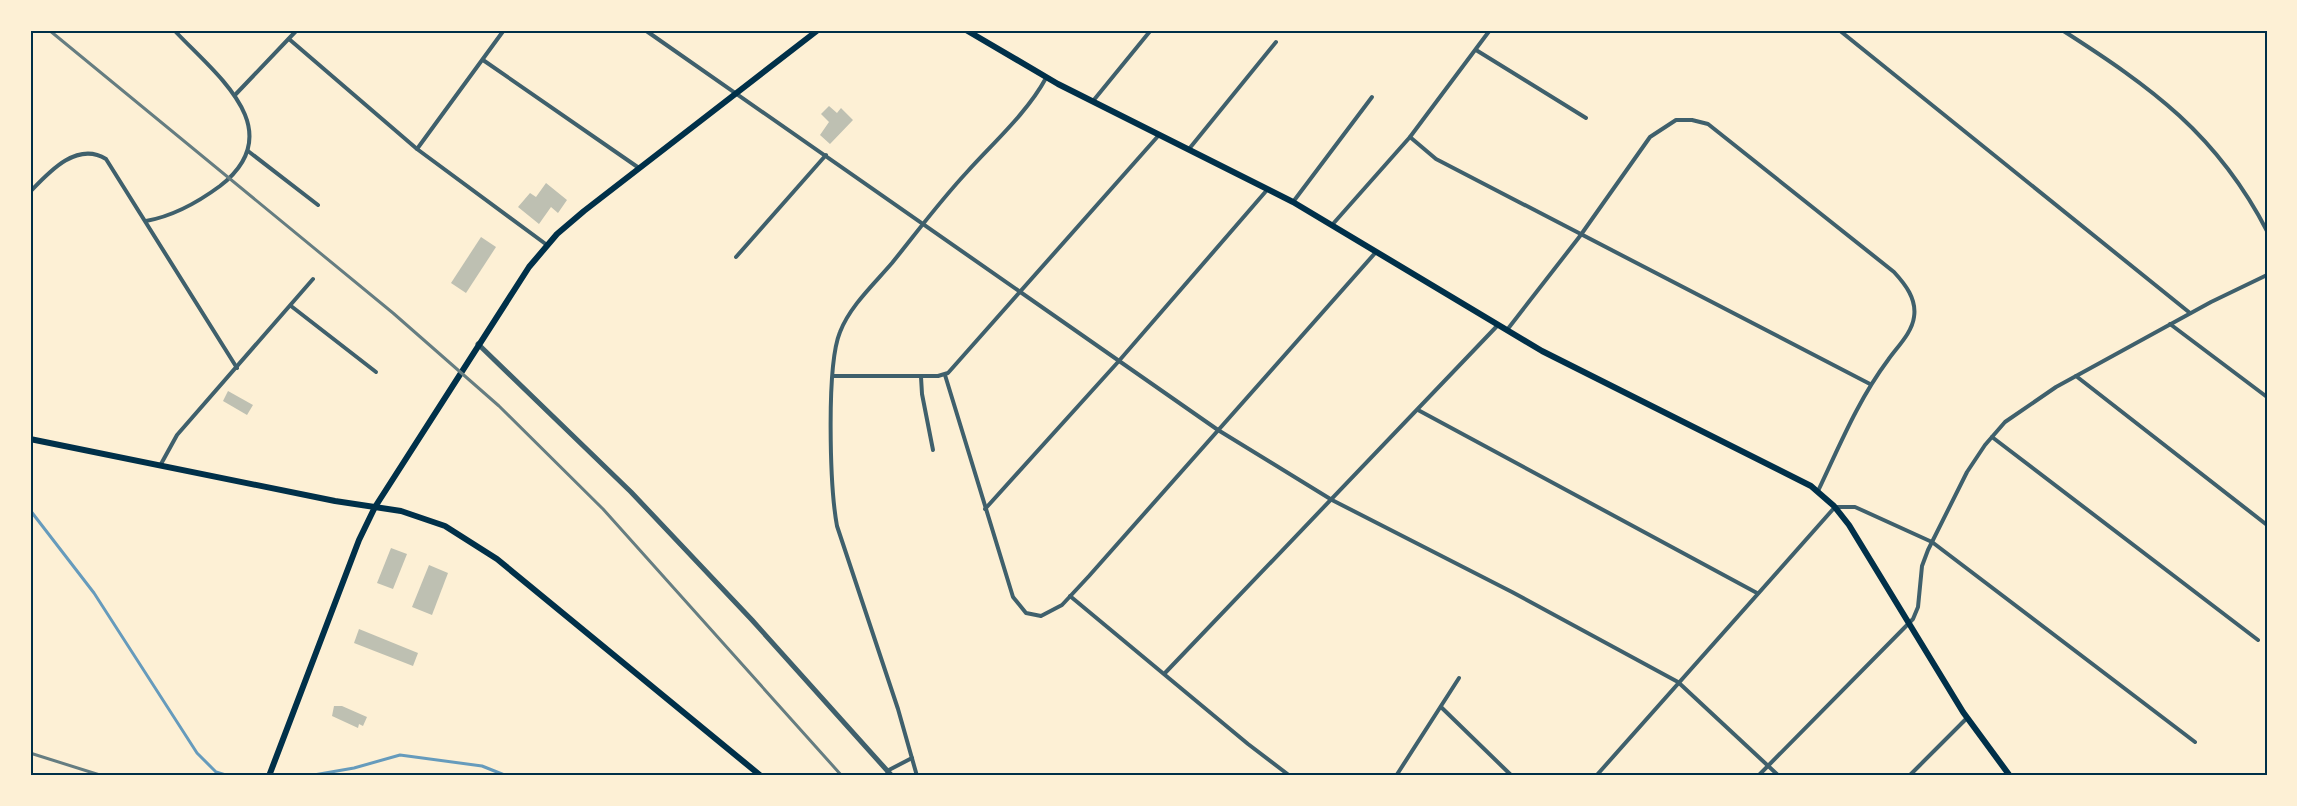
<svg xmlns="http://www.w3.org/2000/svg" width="2297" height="806" font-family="Rubik,sans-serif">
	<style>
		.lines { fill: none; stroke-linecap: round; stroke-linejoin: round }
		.stream { stroke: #669bbc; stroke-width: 3 }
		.building { fill: #bec0b2 }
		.minor { stroke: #3f606c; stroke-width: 4 }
		.tertiary { stroke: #3f606c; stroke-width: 5 }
		.secondary { stroke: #003049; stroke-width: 6 }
		.rail { stroke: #657d81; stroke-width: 3 }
		.neatline { fill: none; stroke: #003049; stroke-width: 2 }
	</style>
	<rect width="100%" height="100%" fill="#fdf0d5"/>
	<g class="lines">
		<g class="stream">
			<path d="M30 510 94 593 197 753 216 772 229 776"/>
			<path d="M308 776 354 768 400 755 482 766 507 776"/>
		</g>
	</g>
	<g class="building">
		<path d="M829 106 837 113 841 108 853 120 830 144 820 135 829 122 821 114Z"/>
		<path d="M546 183 567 200 558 213 551 207 539 224 518 207 530 193 536 197Z"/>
		<path d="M481 237 496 247 466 293 451 283Z"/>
		<path d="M228 391 253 405 247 415 223 401Z"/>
		<path d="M391 548 407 554 393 589 377 583Z"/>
		<path d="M429 565 448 573 432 615 412 607Z"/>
		<path d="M359 629 418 653 413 666 354 643Z"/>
		<path d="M334 706H342L367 717 363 726 359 724 358 728 332 716Z"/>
	</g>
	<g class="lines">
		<g class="minor">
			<path d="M645 30 1218 430 1332 500 1512 592 1678 682 1779 776"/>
			<path d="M1839 30 2190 313"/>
			<path d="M2062 30C2151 87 2217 134 2267 231"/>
			<path d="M289 39 417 149 547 245"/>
			<path d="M1476 50 1586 118"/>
			<path d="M483 60 639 168"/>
			<path d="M235 95 297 30"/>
			<path d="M1093 101 1151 30"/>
			<path d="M1410 137 1436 159 1870 384"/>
			<path d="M417 149 504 30"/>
			<path d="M1189 149 1276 42"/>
			<path d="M248 151 318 205"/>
			<path d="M30 192C49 172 77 141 106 159L237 368"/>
			<path d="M1293 202 1372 97"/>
			<path d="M146 221C174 216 197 203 220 186 292 130 215 74 174 30"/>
			<path d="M1332 225 1410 137 1490 30"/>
			<path d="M736 257 826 155"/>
			<path d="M291 306 376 372"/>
			<path d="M2170 324 2267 397"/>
			<path d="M1507 330 1580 236 1650 137 1676 120H1692L1708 124 1894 272C1905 284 1917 299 1914 317 1912 333 1897 347 1888 360 1858 400 1839 447 1818 491"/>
			<path d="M945 375 1013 597 1026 613 1041 616 1062 605 1089 576 1376 252"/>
			<path d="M833 376H938L948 373 1159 135"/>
			<path d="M2076 376 2267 525"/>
			<path d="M921 377 922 394 933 450"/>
			<path d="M1418 410 1757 593"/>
			<path d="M1992 437 2258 640"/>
			<path d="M161 464 177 435 313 279"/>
			<path d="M985 509 1118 362 1267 190"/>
			<path d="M1070 596 1248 744 1290 776"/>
			<path d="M1165 673 1498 325"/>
			<path d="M1441 707 1512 776"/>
			<path d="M887 771 912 758"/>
			<path d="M917 776 898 709 837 526C830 488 826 366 840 332 850 306 874 284 892 263 917 232 940 201 967 172 993 143 1027 113 1046 78"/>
			<path d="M1396 776 1459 678"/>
			<path d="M1596 776 1835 507H1855L1932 542 2195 742"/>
			<path d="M1758 776 1913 619 1918 607 1922 566 1928 550 1967 472 1985 445 2005 422 2056 387 2211 302 2267 275"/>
			<path d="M1909 776 1967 718"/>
		</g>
		<path class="tertiary" d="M478 344 631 492 752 620 892 776"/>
		<g class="secondary">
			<path d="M966 30 1058 84 1293 202 1542 351 1811 486 1834 506 1849 525 1963 712 2010 776"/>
			<path d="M30 439 335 501 401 511 445 526 497 559 761 776"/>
			<path d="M269 776 359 540 375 507 529 267 557 234 584 211 818 30"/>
		</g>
		<g class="rail">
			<path d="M49 30 393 313 499 406 603 509 842 776"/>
			<path d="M30 753 103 776"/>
		</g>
	</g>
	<rect width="2297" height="806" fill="none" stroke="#fdf0d5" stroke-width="63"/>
	<rect x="32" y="32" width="2234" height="742" class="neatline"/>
</svg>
